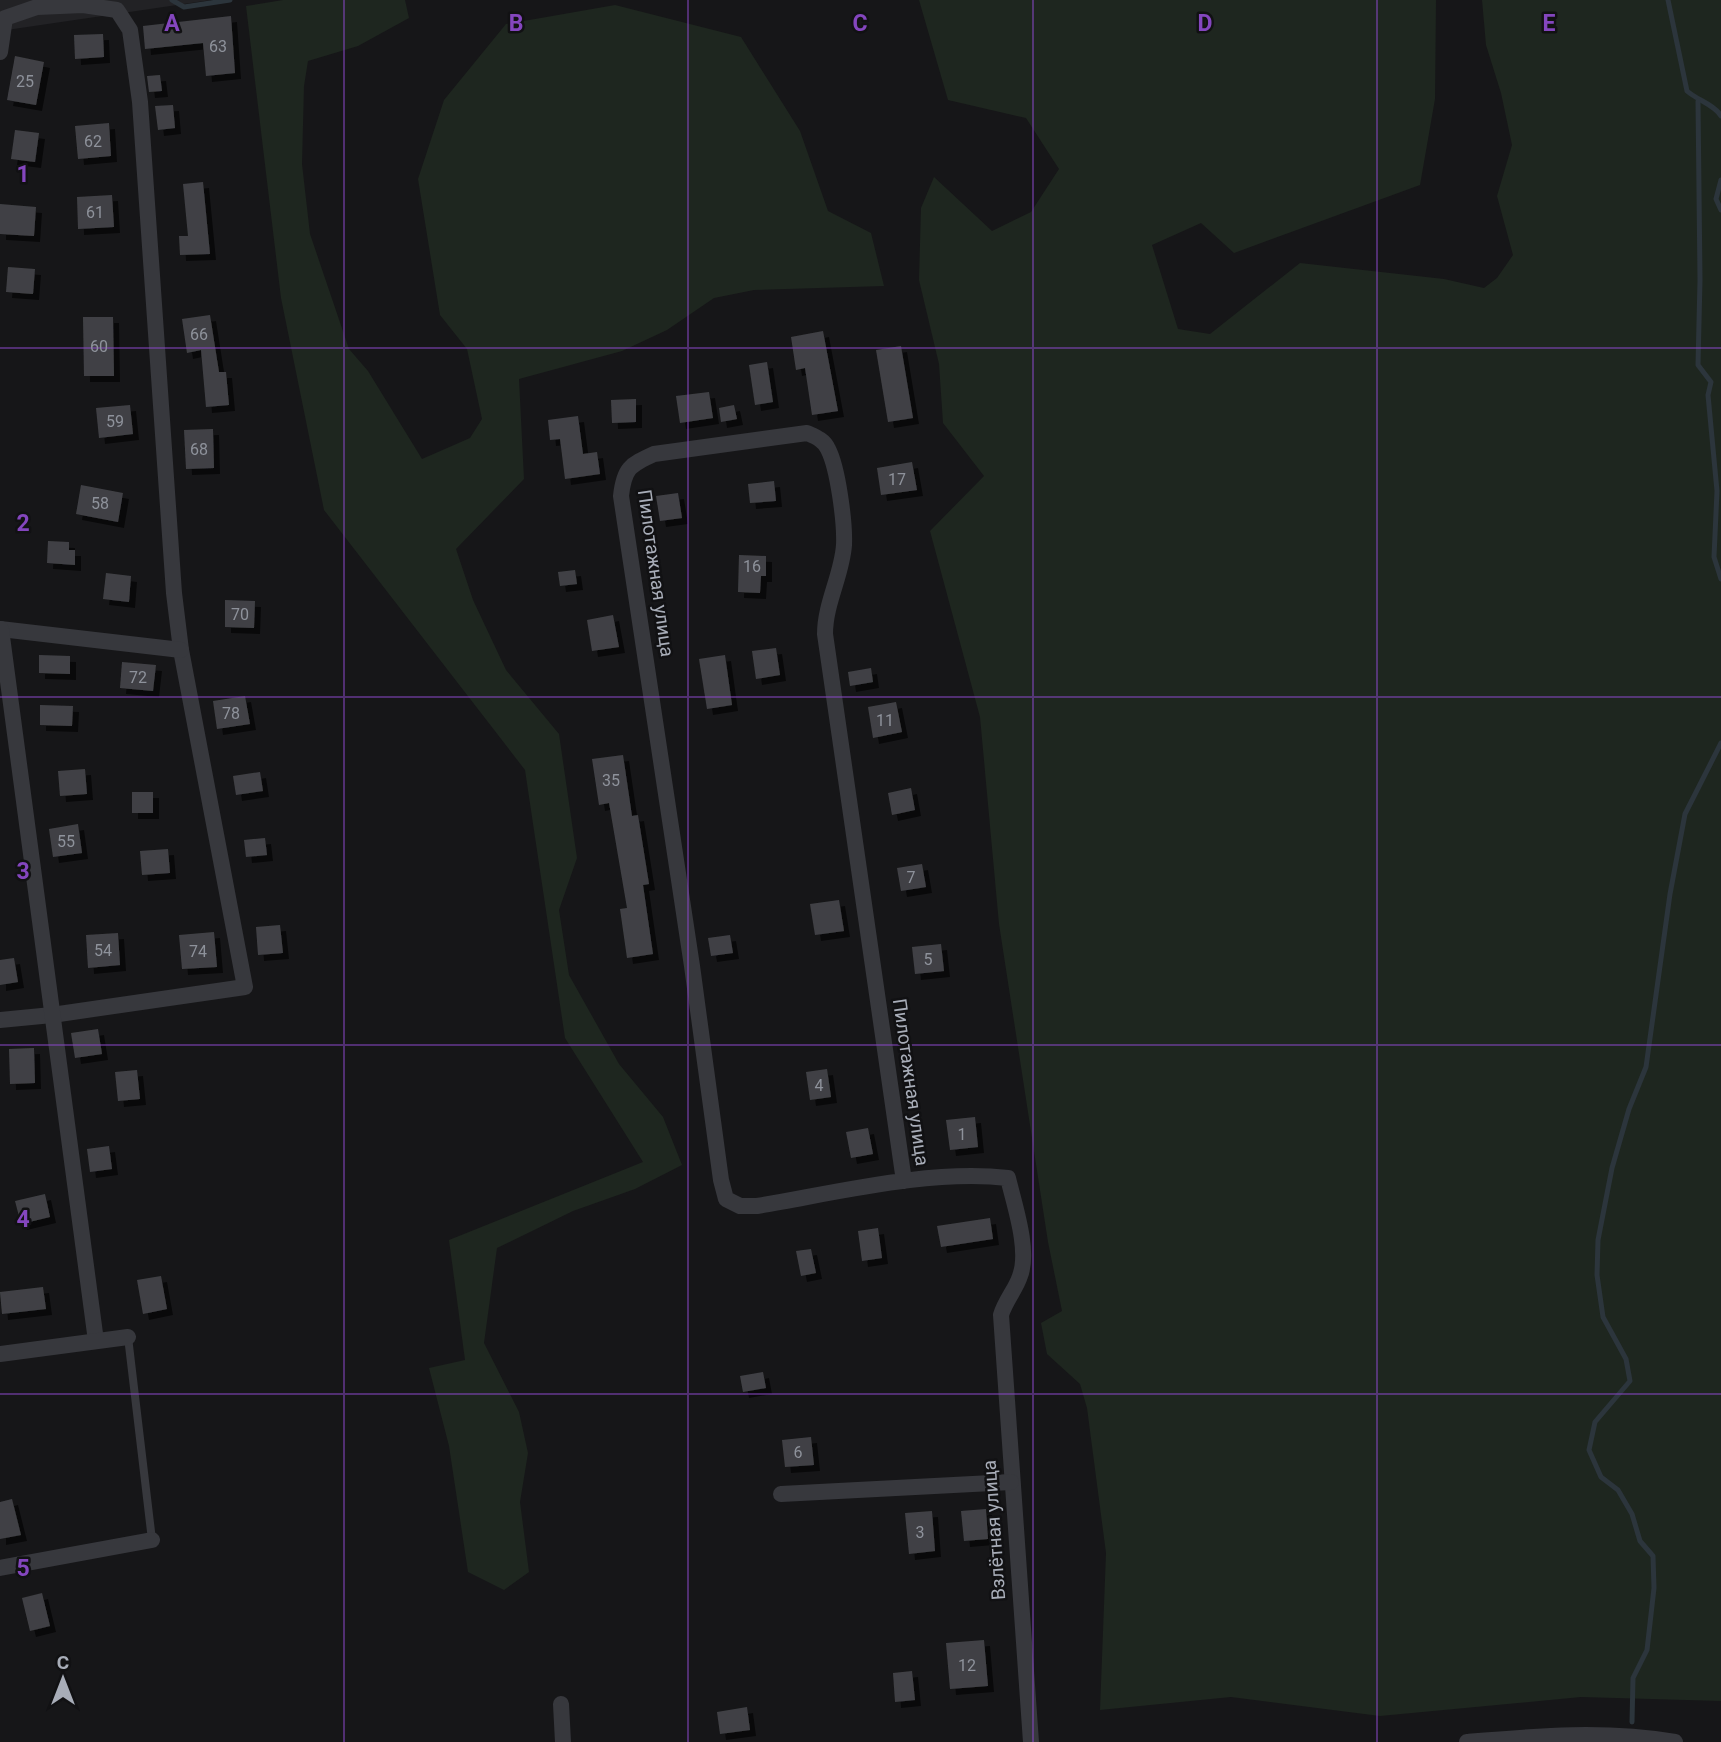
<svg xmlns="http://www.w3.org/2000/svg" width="1721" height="1742" font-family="Roboto,sans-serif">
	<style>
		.built { fill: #222225 }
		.green { fill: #1e261f }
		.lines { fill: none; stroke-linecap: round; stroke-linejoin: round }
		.stream { stroke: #2c353c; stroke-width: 5 }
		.building { fill: #404145; filter: url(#shadow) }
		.lane { stroke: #37383d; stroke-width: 8 }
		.street { stroke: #37383d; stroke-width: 16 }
		.grid { fill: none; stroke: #8446be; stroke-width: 2; stroke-opacity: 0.55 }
		.labels { text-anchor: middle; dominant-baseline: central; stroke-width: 5; stroke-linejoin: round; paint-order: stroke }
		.number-label { font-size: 16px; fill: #8e929b }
		.street-label { font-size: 19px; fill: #a8adb8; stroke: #111113 }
		.grid-label { font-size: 23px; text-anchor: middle; font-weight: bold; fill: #8446be; stroke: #111113; stroke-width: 5; stroke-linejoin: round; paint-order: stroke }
	</style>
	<defs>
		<filter id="shadow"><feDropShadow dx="6" dy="6" stdDeviation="0" flood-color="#0009"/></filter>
	</defs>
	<rect width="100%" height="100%" fill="#161618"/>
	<path class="built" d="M0 0H211L0 31Z"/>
	<g class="green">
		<path d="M283 0H405L409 18 358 46 308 61 304 86 302 164 310 234 349 349 368 371 422 459 470 438 482 419 467 349 440 315 418 179 444 100 506 24 615 5 741 37 800 131 828 211 871 233 884 286 754 290 714 298 667 330 622 351 519 379 524 479 456 549 473 600 506 670 559 734 577 858 559 910 569 975 619 1064 663 1117 682 1165 635 1189 573 1211 497 1248 484 1343 519 1412 528 1453 520 1502 529 1572 504 1590 468 1572 449 1446 429 1368 465 1360 449 1240 643 1162 565 1038 525 770 324 510 281 298 246 6Z"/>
		<path d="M919 0H1436L1435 99 1420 185 1234 253 1201 223 1152 245 1178 329 1210 334 1300 263 1444 279 1484 288 1497 278 1513 255 1497 196 1512 145 1501 93 1486 45 1482 0H1721V1701L1581 1697 1380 1716 1231 1697 1100 1710 1106 1553 1087 1408 1080 1384 1047 1354 1041 1323 1062 1311 1048 1242 999 924 980 717 930 531 984 476 943 423 939 364 919 280 921 208 934 177 992 231 1031 212 1059 169 1026 118 948 100Z"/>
	</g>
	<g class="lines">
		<g class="stream">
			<path d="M172 0 184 7 230 0"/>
			<path d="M1668 0 1687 91C1697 100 1715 105 1721 116"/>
			<path d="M1698 101 1700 280 1698 365 1711 382 1708 395 1717 491 1714 557 1721 579"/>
			<path d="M1721 180 1716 199 1721 210"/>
			<path d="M1632 1722 1633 1678 1647 1650 1654 1588 1653 1556 1640 1541 1632 1514 1618 1490 1601 1477 1589 1450 1595 1422 1630 1381 1626 1359 1603 1317 1597 1275 1598 1240 1612 1168 1629 1109 1646 1067 1670 894 1685 814 1721 743"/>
		</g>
	</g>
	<g class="building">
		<path d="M231 16 235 73 206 76 203 43 145 49 143 26Z"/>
		<path d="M103 34 104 57 75 59 74 35Z"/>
		<path d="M15 56 44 62 36 105 7 100Z"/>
		<path d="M160 75 162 91 149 92 147 76Z"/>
		<path d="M173 105 175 128 158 130 155 106Z"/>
		<path d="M109 123 111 156 78 159 75 126Z"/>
		<path d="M15 130 39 133 35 162 11 159Z"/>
		<path d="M203 182 210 254 180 255 179 236H188L183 184Z"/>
		<path d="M112 195 114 227 78 229 77 197Z"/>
		<path d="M0 204 36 207 34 236 0 234Z"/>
		<path d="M8 267 35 269 33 294 6 292Z"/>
		<path d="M210 315 219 372H226L229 405 206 407 201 350 187 353 182 319Z"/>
		<path d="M83 317H113L114 376H84Z"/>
		<path d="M823 331 838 411 812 415 805 368 796 370 791 337Z"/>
		<path d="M901 346 913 418 888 422 876 350Z"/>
		<path d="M767 362 773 402 755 405 749 365Z"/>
		<path d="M709 392 713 418 680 423 676 396Z"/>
		<path d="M636 399V422L612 423 611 400Z"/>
		<path d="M130 405 133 434 99 438 96 408Z"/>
		<path d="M734 405 737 419 721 422 719 408Z"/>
		<path d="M578 416 583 454 597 452 600 474 565 479 560 439 550 440 548 420Z"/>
		<path d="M213 429 214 468 186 469 184 430Z"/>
		<path d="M912 462 917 490 881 495 877 468Z"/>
		<path d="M774 481 776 501 750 503 748 484Z"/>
		<path d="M81 485 123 493 118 522 76 514Z"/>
		<path d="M678 493 682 518 660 521 656 496Z"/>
		<path d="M48 541 69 542V550H75V565L47 563Z"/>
		<path d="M739 555 766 556V576H761L760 593 738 592Z"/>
		<path d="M575 570 577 584 560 586 558 572Z"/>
		<path d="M106 573 131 576 129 602 103 599Z"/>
		<path d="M225 600 255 601 254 628 225 627Z"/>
		<path d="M613 615 619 647 592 651 587 620Z"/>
		<path d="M776 648 780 675 756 679 752 651Z"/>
		<path d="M39 655 70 656V674L39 673Z"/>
		<path d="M725 655 732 705 707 709 699 659Z"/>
		<path d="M122 662 156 665 153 691 120 688Z"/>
		<path d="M871 668 873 682 850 686 848 672Z"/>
		<path d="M245 696 250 724 217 729 213 701Z"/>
		<path d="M896 702 902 732 873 738 868 707Z"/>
		<path d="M40 705 73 706 72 726 40 725Z"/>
		<path d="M623 755 632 816 638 815 649 884 643 885 653 954 627 958 620 909 627 908 609 803 599 805 592 759Z"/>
		<path d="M85 769 87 794 60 796 58 771Z"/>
		<path d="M260 772 263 791 236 795 233 776Z"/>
		<path d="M911 788 915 810 892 815 888 793Z"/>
		<rect x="132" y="792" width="21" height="21"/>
		<path d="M78 824 82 853 53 857 49 829Z"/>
		<path d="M265 838 267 855 246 857 244 840Z"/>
		<path d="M168 849 170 873 142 875 140 851Z"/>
		<path d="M922 864 926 887 901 891 897 868Z"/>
		<path d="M839 900 844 931 815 935 810 904Z"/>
		<path d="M280 925 283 953 258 955 256 927Z"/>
		<path d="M214 932 217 967 182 969 179 935Z"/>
		<path d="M118 933 120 965 88 968 86 935Z"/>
		<path d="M730 935 733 953 711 956 708 938Z"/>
		<path d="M941 944 944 971 915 974 912 947Z"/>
		<path d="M14 958 18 982 0 985V960Z"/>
		<path d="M98 1029 102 1054 75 1058 71 1033Z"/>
		<path d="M34 1048 35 1083 10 1084 9 1049Z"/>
		<path d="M827 1069 831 1097 810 1100 806 1072Z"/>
		<path d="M137 1070 140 1099 118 1101 115 1072Z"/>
		<path d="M975 1117 978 1147 950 1150 946 1120Z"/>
		<path d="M868 1128 873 1154 851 1158 846 1132Z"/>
		<path d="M109 1146 112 1169 90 1172 87 1149Z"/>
		<path d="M45 1194 50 1217 21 1224 15 1201Z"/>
		<path d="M990 1218 993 1239 941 1247 937 1226Z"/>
		<path d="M878 1228 882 1258 862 1261 858 1231Z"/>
		<path d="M811 1249 816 1273 801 1276 796 1251Z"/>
		<path d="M161 1276 167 1309 143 1314 137 1280Z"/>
		<path d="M43 1287 46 1309 2 1314 0 1292Z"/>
		<path d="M763 1372 766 1388 743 1392 740 1376Z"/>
		<path d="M811 1437 814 1465 785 1467 782 1440Z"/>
		<path d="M12 1499 21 1535 0 1539V1502Z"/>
		<path d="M986 1509 988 1539 964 1541 961 1511Z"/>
		<path d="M932 1511 935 1551 909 1554 905 1513Z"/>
		<path d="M42 1593 50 1626 30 1631 22 1598Z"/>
		<path d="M984 1640 988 1686 950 1689 946 1643Z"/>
		<path d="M912 1671 915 1700 895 1702 893 1673Z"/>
		<path d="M747 1707 750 1730 720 1734 717 1712Z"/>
	</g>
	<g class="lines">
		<path class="lane" d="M128 1337 152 1540"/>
		<g class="street">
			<path d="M0 52 5 18 37 7 83 5 117 10 130 30 140 102 174 593 181 650 245 987 52 1015 0 1020"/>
			<path d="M0 629 181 650"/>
			<path d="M1 629 96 1341"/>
			<path d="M904 1181 825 634C825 603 842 575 844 545 845 523 838 468 828 449 824 440 816 437 807 433L654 454C630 465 624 468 621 496L692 966 721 1180 726 1199 740 1206H757C835 1193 929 1169 1008 1178 1014 1204 1030 1250 1020 1276 1016 1289 1005 1301 1001 1315L1031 1742"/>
			<path d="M0 1354 128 1337"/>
			<path d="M781 1494 1011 1482"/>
			<path d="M0 1568 152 1540"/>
			<path d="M561 1704 563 1742"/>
			<path d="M1467 1742C1537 1736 1605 1730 1675 1742"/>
		</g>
	</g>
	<path class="grid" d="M344 0V1742M688 0V1742M1033 0V1742M1377 0V1742M0 348H1721M0 697H1721M0 1045H1721M0 1394H1721"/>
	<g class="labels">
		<g class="number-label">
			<text x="218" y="46">63</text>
			<text x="25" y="81">25</text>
			<text x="93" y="141">62</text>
			<text x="95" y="212">61</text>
			<text x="199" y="334">66</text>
			<text x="99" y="346">60</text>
			<text x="115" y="421">59</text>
			<text x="199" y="449">68</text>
			<text x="897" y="479">17</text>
			<text x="100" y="503">58</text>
			<text x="752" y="566">16</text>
			<text x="240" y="614">70</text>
			<text x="138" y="677">72</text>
			<text x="231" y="713">78</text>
			<text x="885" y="720">11</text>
			<text x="611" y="780">35</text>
			<text x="66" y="841">55</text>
			<text x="911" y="877">7</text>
			<text x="103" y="950">54</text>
			<text x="198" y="951">74</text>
			<text x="928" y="959">5</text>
			<text x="819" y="1085">4</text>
			<text x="962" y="1134">1</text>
			<text x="798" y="1452">6</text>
			<text x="920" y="1532">3</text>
			<text x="967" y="1665">12</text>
		</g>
		<g class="street-label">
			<text transform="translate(656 573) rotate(82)">Пилотажная улица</text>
			<text transform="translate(911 1082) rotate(82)">Пилотажная улица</text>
			<text transform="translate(994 1530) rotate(-94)">Взлётная улица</text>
		</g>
	</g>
	<g class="grid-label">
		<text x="172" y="31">A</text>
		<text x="516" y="31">B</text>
		<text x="860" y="31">C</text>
		<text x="1205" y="31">D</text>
		<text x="1549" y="31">E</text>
		<text x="23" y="182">1</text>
		<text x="23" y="531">2</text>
		<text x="23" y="879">3</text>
		<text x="23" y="1227">4</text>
		<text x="23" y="1576">5</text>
	</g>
	<g transform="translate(63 1679)" stroke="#111113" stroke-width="5" paint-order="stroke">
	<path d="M0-5L12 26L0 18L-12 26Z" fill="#a8adb8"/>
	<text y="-10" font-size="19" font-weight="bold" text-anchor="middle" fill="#a8adb8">С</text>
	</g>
</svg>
